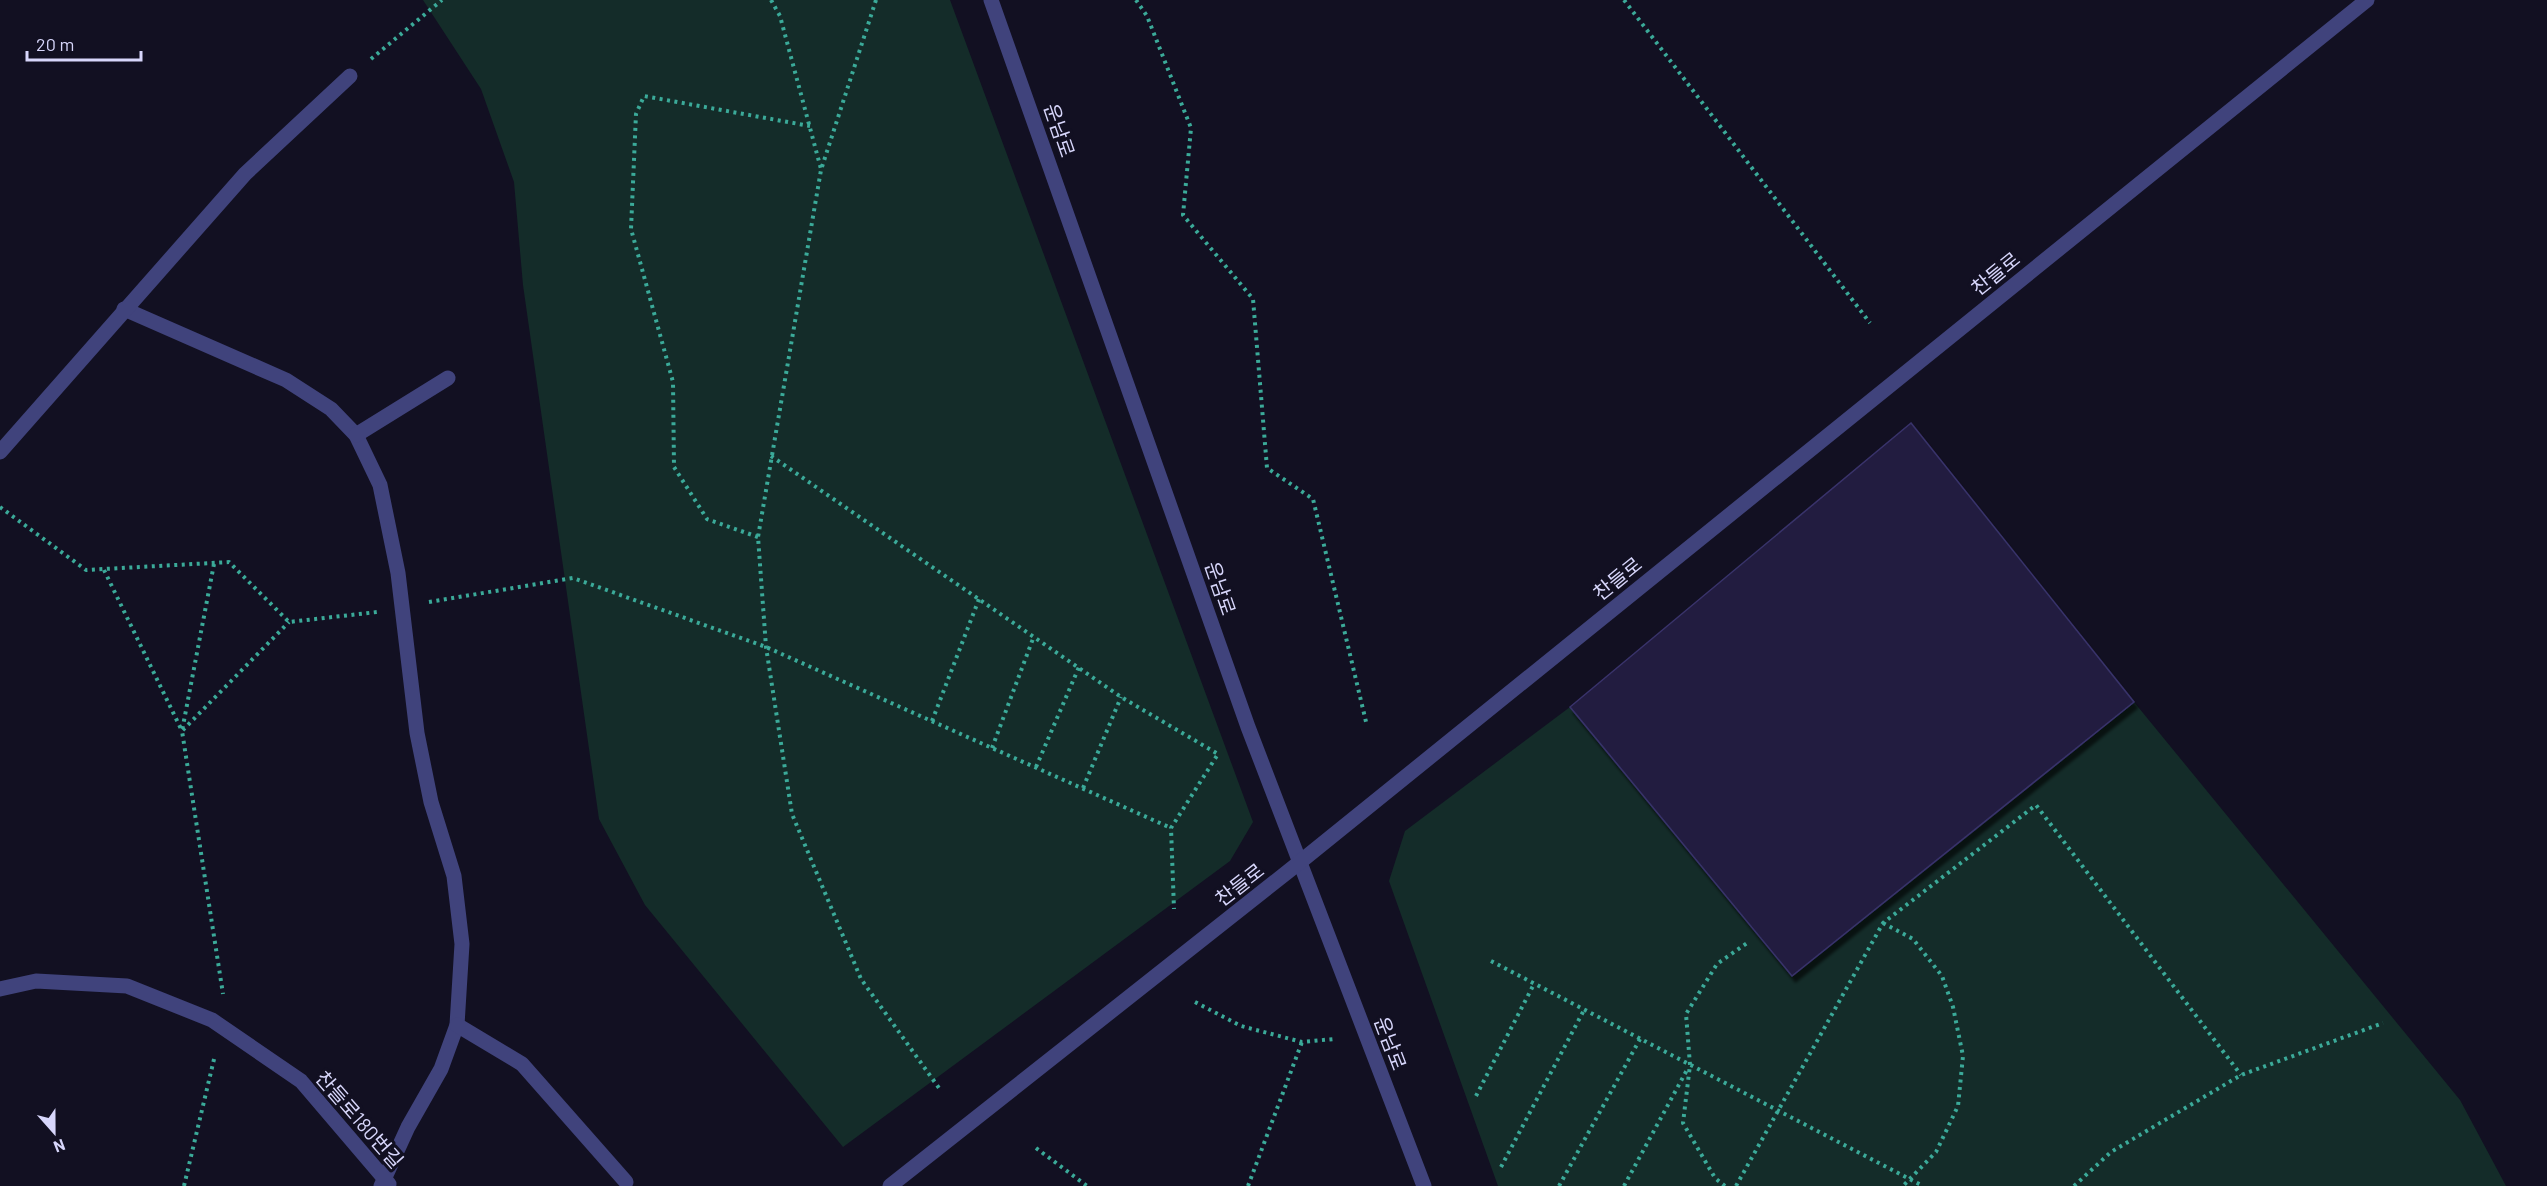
<svg xmlns="http://www.w3.org/2000/svg" width="2547" height="1186" font-family="Barlow,'Noto Sans KR',sans-serif">
	<style>
		.green { fill: #142c29 }
		.building { fill: #221e41; stroke: #39336b; stroke-width: 1.5; filter: url(#shadow) }
		.lines { fill: none; stroke-linecap: round; stroke-linejoin: round }
		.path { stroke: #3baa99; stroke-width: 4; stroke-dasharray: 3 4.5; stroke-linecap: butt }
		.minor { stroke: #40437c; stroke-width: 15 }
		.labels { text-anchor: middle; dominant-baseline: central; stroke-width: 6; stroke-linejoin: round; paint-order: stroke }
		.street-label { font-size: 20px; fill: #d7d6fb; stroke: #121022 }
	</style>
	<defs>
		<filter id="shadow"><feDropShadow dx="3.5" dy="6" stdDeviation="1.5" flood-color="#0009"/></filter>
	</defs>
	<rect width="100%" height="100%" fill="#121022"/>
	<g class="green">
		<path d="M423 0H950L1253 822 1230 861 843 1147 645 905 599 819 523 285 514 182 481 89Z"/>
		<path d="M2134 702 2460 1100 2506 1186H1498L1389 881 1405 831 1570 707 1792 976Z"/>
	</g>
	<path class="building" d="M1911 423 2134 702 1792 976 1570 707Z"/>
	<g class="lines">
		<g class="path">
			<path d="M771 0 780 16 821 169"/>
			<path d="M876 0 821 170 758 537 766 647 792 814 861 979 939 1088"/>
			<path d="M1136 0 1147 16 1191 128 1183 215 1253 299 1267 468 1313 499 1367 726"/>
			<path d="M1624 0 1870 323"/>
			<path d="M371 59 442 0"/>
			<path d="M771 456 1121 697 1218 754 1171 828 1174 909"/>
			<path d="M0 507 86 570 229 562 289 622 377 612"/>
			<path d="M758 537 707 519 674 467 673 382 631 229 636 114 644 96 810 126"/>
			<path d="M214 564 182 731 223 994"/>
			<path d="M104 570 182 731 289 622"/>
			<path d="M429 602 573 578 766 647 1171 828"/>
			<path d="M932 721 979 599"/>
			<path d="M992 748 1034 636"/>
			<path d="M1036 767 1079 667"/>
			<path d="M1083 788 1121 697"/>
			<path d="M1883 923 1913 939 1942 976 1953 1007 1963 1056 1958 1106 1936 1152 1903 1186"/>
			<path d="M1491 961 1923 1186"/>
			<path d="M1195 1002 1241 1026 1302 1042 1334 1039"/>
			<path d="M1476 1096 1534 984"/>
			<path d="M1036 1148 1087 1186"/>
			<path d="M1501 1167 1584 1010"/>
			<path d="M184 1186 215 1055"/>
			<path d="M1248 1186 1302 1042"/>
			<path d="M1559 1186 1640 1039"/>
			<path d="M1624 1186 1688 1068"/>
			<path d="M1725 1186 1715 1178 1683 1123 1690 1065 1686 1014 1717 964 1747 943"/>
			<path d="M1736 1186 1883 923 2036 805 2241 1075"/>
			<path d="M2074 1186 2111 1152 2241 1075 2383 1023"/>
		</g>
		<g class="minor">
			<path d="M991 0 1248 727 1424 1186"/>
			<path d="M124 309 286 380 331 409 356 435 380 485 398 573 417 733 431 802 454 876 462 944 457 1025 441 1069 408 1127 381 1186"/>
			<path d="M356 435 448 378"/>
			<path d="M0 452 245 174 350 76"/>
			<path d="M0 989 36 981 127 986 212 1020 301 1081 389 1184"/>
			<path d="M457 1025 522 1064 626 1182"/>
			<path d="M890 1186 1300 862 2367 0"/>
		</g>
	</g>
	<g class="labels">
		<g class="street-label">
			<text transform="translate(1060 130) rotate(71)">운남로</text>
			<text transform="translate(1995 273) rotate(-39)">찬들로</text>
			<text transform="translate(1617 578) rotate(-39)">찬들로</text>
			<text transform="translate(1221 588) rotate(71)">운남로</text>
			<text transform="translate(1239 884) rotate(-38)">찬들로</text>
			<text transform="translate(1391 1043) rotate(69)">운남로</text>
			<text transform="translate(360 1119) rotate(49)">찬들로180번길</text>
		</g>
	</g>
	<g transform="translate(54 1132) rotate(159)" stroke="#121022" stroke-width="4.5" paint-order="stroke">
	<path d="M0-4.5L10 22L0 15L-10 22Z" fill="#d7d6fb"/>
	<text y="-9" font-size="16" font-weight="bold" text-anchor="middle" fill="#d7d6fb">N</text>
	</g>
	<path d="M27 51v9h114v-9" fill="none" stroke="#d7d6fb" stroke-width="3"/>
	<text x="36" y="51" font-size="18" fill="#d7d6fb" stroke="#121022" stroke-width="4.5" paint-order="stroke">20 m</text>
</svg>
